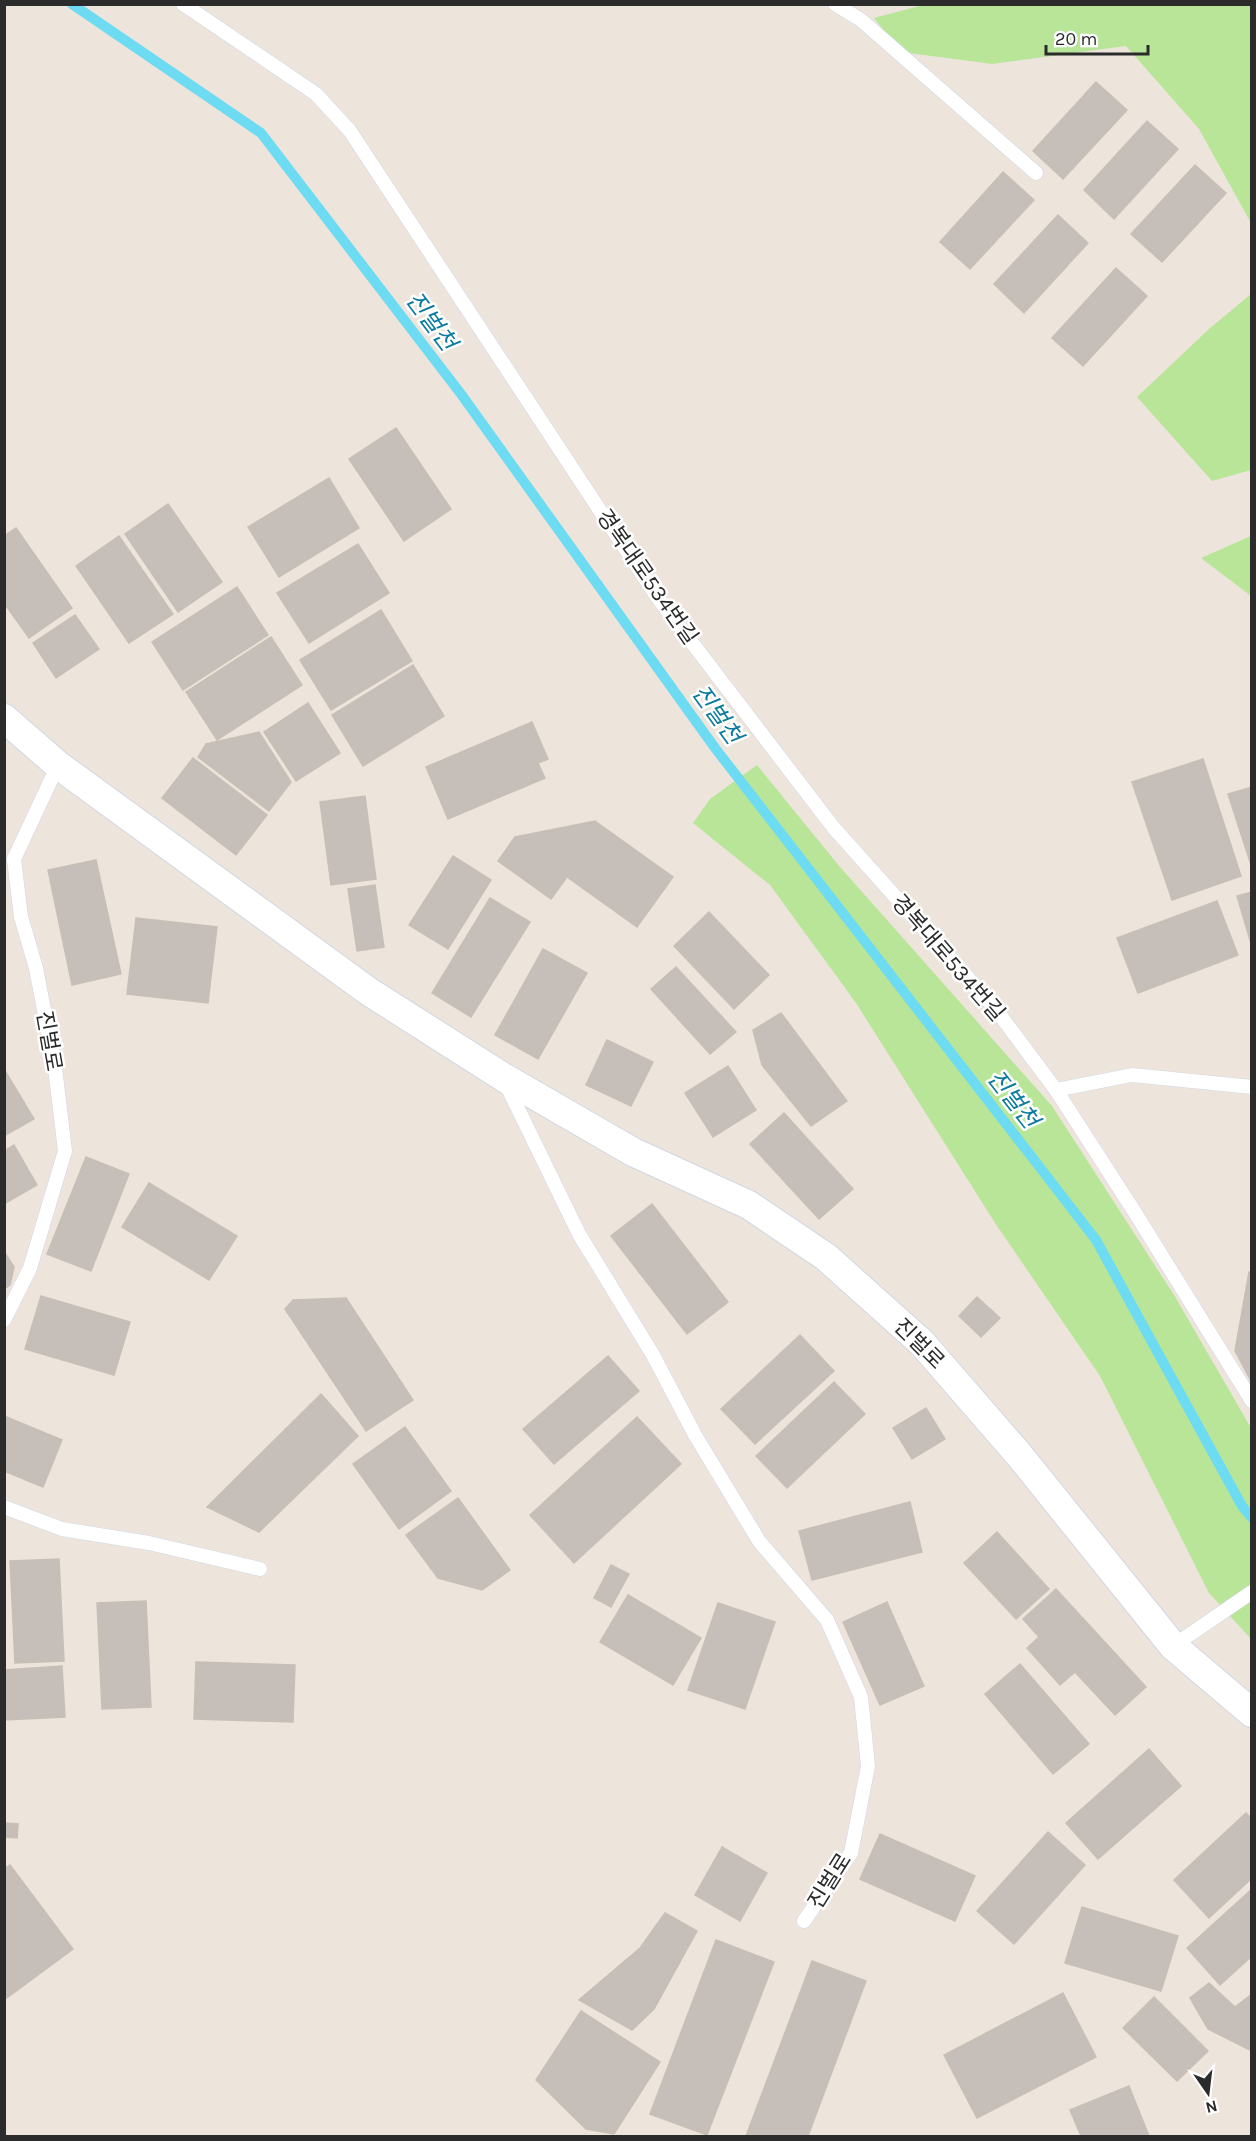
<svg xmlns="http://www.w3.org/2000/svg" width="1256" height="2141" font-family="Karla,'Noto Sans KR',sans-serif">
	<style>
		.green { fill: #b9e598 }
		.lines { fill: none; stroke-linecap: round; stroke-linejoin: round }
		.stream { stroke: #6ddbf1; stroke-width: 10 }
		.building { fill: #c5beb9; stroke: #c8c0b6; stroke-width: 1.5 }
		.service-casing { stroke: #d2d7e4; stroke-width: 15 }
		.minor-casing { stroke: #d2d7e4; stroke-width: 30 }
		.service { stroke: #fff; stroke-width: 14 }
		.minor { stroke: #fff; stroke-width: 28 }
		.labels { text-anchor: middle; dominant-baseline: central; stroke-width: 5; stroke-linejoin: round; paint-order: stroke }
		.street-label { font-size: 22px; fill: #2b2b2b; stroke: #fff }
		.water-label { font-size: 24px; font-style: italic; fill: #0b7a9f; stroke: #fff }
	</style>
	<rect width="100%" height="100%" fill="#ede4dc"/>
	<g class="green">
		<path d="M927 4 1251 5V223L1199 129 1126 46 992 64 901 52 874 18Z"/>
		<path d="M1251 294V470L1212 481 1137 397 1209 329Z"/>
		<path d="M1251 536V596L1201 558Z"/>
		<path d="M757 765 840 867 1052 1106 1174 1295 1251 1428V1639L1209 1593 1100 1376 997 1226 856 1003 770 885 693 823 710 799Z"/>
	</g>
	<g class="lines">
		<path class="stream" d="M72 4 261 133 461 394 715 748 1096 1240 1242 1506 1252 1518"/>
	</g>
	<g class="building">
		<path d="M1096 82 1127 110 1063 179 1033 151Z"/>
		<path d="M1147 121 1178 149 1114 219 1084 190Z"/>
		<path d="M1195 165 1226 193 1162 262 1131 234Z"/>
		<path d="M1003 172 1034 200 970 269 940 242Z"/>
		<path d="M1058 215 1088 243 1024 313 994 284Z"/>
		<path d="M1116 268 1147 296 1083 366 1052 338Z"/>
		<path d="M396 428 451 509 404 541 349 459Z"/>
		<path d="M329 478 359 528 279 577 248 527Z"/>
		<path d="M168 504 222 582 178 612 125 534Z"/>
		<path d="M16 528 72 608 29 638 4 603V536Z"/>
		<path d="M119 536 173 614 129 643 76 566Z"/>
		<path d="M358 544 389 593 309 643 277 593Z"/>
		<path d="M237 587 268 635 183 690 152 642Z"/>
		<path d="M381 610 412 661 331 710 300 660Z"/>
		<path d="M75 615 99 649 56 678 33 643Z"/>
		<path d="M271 637 302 685 217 740 186 692Z"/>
		<path d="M413 665 444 716 363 766 332 715Z"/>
		<path d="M308 703 340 753 296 781 264 732Z"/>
		<path d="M532 722 548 759 538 763 545 778 448 819 426 767Z"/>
		<path d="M259 732 291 782 269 811 198 757 206 744Z"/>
		<path d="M193 758 267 815 236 855 162 798Z"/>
		<path d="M1203 759 1241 876 1172 900 1132 782Z"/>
		<path d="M1252 787V861L1250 862 1228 794Z"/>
		<path d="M365 796 376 879 331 885 320 802Z"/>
		<path d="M595 821 673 877 637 927 567 877 551 899 498 861 515 837Z"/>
		<path d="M453 856 491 880 448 949 409 925Z"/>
		<path d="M96 860 121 974 72 985 48 870Z"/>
		<path d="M375 885 384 947 357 951 348 889Z"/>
		<path d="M1252 892V947L1237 896Z"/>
		<path d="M490 898 530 922 471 1017 432 993Z"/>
		<path d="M1217 901 1238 955 1138 993 1117 938Z"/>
		<path d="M709 912 769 975 734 1009 674 946Z"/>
		<path d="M136 918 217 927 208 1003 127 994Z"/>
		<path d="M543 949 587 973 538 1059 495 1035Z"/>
		<path d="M676 967 736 1032 710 1054 651 989Z"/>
		<path d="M781 1013 847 1101 811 1126 762 1065 753 1030Z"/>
		<path d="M607 1040 653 1062 631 1106 586 1085Z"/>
		<path d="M728 1066 756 1110 713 1137 685 1093Z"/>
		<path d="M4 1069 34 1119 4 1136Z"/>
		<path d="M784 1113 853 1189 819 1219 750 1144Z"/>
		<path d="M14 1145 37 1185 4 1204V1151Z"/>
		<path d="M86 1157 129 1174 91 1271 47 1254Z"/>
		<path d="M149 1183 237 1236 209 1280 122 1227Z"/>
		<path d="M652 1204 728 1302 687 1334 611 1236Z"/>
		<path d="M5 1253 14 1267 10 1285 4 1289Z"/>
		<path d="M1249 1272H1252V1383L1235 1351Z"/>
		<path d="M41 1296 130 1322 114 1375 25 1349Z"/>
		<path d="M977 1297 1000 1318 981 1337 959 1316Z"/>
		<path d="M346 1298 413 1400 366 1431 285 1309 293 1300Z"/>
		<path d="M800 1335 834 1371 755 1444 721 1409Z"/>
		<path d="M608 1356 639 1391 554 1464 523 1429Z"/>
		<path d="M834 1382 865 1414 787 1488 756 1456Z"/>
		<path d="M321 1394 358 1436 259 1532 207 1507Z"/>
		<path d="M926 1408 945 1439 912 1459 893 1428Z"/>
		<path d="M4 1416 62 1440 43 1487 4 1471Z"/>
		<path d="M637 1417 681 1464 574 1563 530 1515Z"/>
		<path d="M405 1427 451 1491 399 1529 353 1464Z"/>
		<path d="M458 1498 510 1570 482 1590 438 1578 406 1535Z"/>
		<path d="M910 1502 922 1552 812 1580 799 1531Z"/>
		<path d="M997 1532 1049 1589 1016 1619 964 1563Z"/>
		<path d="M59 1559 64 1661 15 1663 10 1561Z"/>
		<path d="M611 1565 629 1574 611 1607 594 1598Z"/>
		<path d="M1056 1589 1146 1687 1115 1715 1075 1672 1060 1685 1027 1648 1039 1637 1023 1619Z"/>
		<path d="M628 1595 701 1638 673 1685 600 1642Z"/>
		<path d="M146 1601 151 1707 102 1709 97 1603Z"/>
		<path d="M887 1602 924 1686 880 1705 843 1622Z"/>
		<path d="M718 1603 775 1622 745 1709 688 1690Z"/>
		<path d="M196 1662 295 1665 293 1722 194 1719Z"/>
		<path d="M1020 1664 1089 1744 1053 1774 985 1694Z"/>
		<path d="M62 1666 65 1717 4 1720V1670Z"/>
		<path d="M1149 1749 1181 1786 1098 1859 1066 1823Z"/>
		<path d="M1246 1813 1252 1819V1878L1209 1918 1174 1880Z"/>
		<path d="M4 1823 18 1824 17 1838 4 1837Z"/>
		<path d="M1048 1832 1085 1865 1014 1944 977 1911Z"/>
		<path d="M880 1834 975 1876 955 1921 860 1879Z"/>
		<path d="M722 1847 767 1873 740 1921 695 1895Z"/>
		<path d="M10 1865 73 1949 4 2000V1869Z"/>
		<path d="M1252 1889V1956L1220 1985 1187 1948Z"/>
		<path d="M1082 1907 1178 1936 1161 1991 1065 1963Z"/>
		<path d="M665 1913 697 1931 654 2009 632 2030 579 2000 640 1948Z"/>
		<path d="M716 1940 774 1962 707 2135 650 2114Z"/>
		<path d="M812 1961 866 1981 808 2136H746Z"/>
		<path d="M1209 1983 1235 2007 1252 1994V2051L1208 2029 1190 1998Z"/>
		<path d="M1063 1993 1096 2057 977 2118 944 2055Z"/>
		<path d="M1154 1997 1208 2051 1177 2081 1123 2028Z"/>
		<path d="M581 2011 660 2062 614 2134 586 2129 536 2080Z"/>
		<path d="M1129 2086 1149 2136H1081L1070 2110Z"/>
	</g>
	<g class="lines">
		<defs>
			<g id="service">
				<path d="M183 4 316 94 350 131 657 597 833 827 994 1007 1056 1090 1132 1075 1252 1087"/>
				<path d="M835 4 861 20 1036 173"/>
				<path d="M506 1084 579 1234 653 1355 695 1435 759 1541 827 1620 861 1697 868 1766 851 1853 804 1921"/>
				<path d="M1056 1090 1134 1211 1252 1401"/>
				<path d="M4 1320 30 1268 65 1151 55 1068 36 968 21 917 14 859 58 765"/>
				<path d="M4 1507 62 1529 149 1543 260 1569"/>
				<path d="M1173 1646 1252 1592"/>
			</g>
			<path id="minor" d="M4 718 58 765 368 991 503 1077 633 1152 749 1205 826 1257 922 1343 1020 1456 1173 1646 1252 1713"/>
		</defs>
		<use href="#service" class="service-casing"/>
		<use href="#minor" class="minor-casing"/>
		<use href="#service" class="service"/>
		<use href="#minor" class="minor"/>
	</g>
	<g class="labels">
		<g class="street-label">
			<text transform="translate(647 577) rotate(55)">경복대로534번길</text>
			<text transform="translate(948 958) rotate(49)">경복대로534번길</text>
			<text transform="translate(49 1041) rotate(80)">진벌로</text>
			<text transform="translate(919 1344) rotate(45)">진벌로</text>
			<text transform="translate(830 1881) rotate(-58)">진벌로</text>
		</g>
		<g class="water-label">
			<text transform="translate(431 321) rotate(53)">진벌천</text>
			<text transform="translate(717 714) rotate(54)">진벌천</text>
			<text transform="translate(1013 1099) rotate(52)">진벌천</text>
		</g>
	</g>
	<rect width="1256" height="2141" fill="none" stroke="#2b2b2b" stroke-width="12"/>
	<g transform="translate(1208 2093) rotate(166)" stroke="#ffffff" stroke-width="4.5" paint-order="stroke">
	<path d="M0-4.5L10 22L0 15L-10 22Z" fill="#2b2b2b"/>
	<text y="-9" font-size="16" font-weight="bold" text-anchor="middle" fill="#2b2b2b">N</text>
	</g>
	<path d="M1046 45v9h102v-9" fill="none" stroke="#2b2b2b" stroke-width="3"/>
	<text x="1055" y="45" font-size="18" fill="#2b2b2b" stroke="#ffffff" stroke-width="4.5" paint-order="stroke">20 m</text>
</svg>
